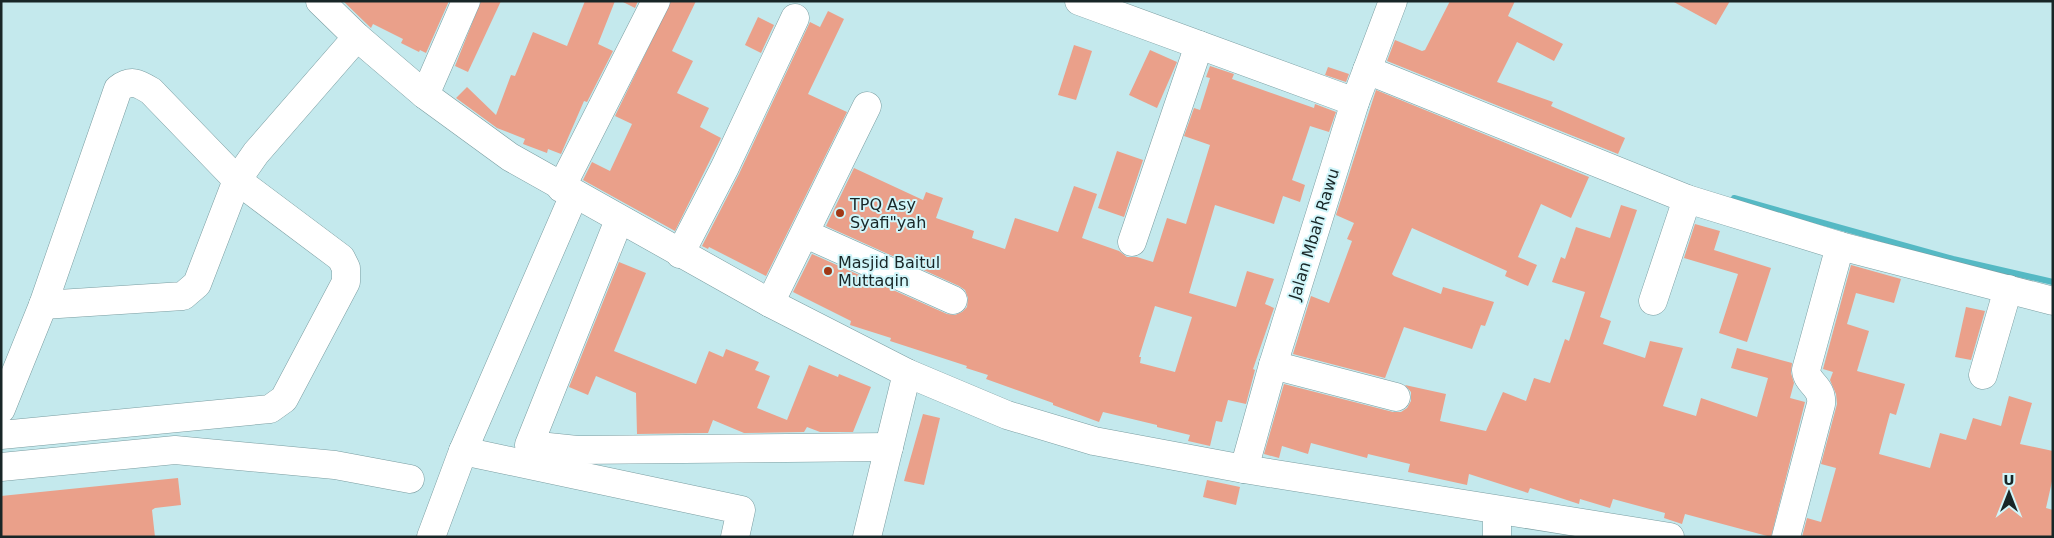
<svg xmlns="http://www.w3.org/2000/svg" width="2054" height="538" font-family="'DejaVu Sans',sans-serif">
	<style>
		.lines { fill: none; stroke-linecap: round; stroke-linejoin: round }
		.stream { stroke: #55b9c4; stroke-width: 6 }
		.building { fill: #eaa08a; fill-rule: evenodd }
		.minor-casing { stroke: #7a9da1; stroke-width: 29 }
		.minor { stroke: #fff; stroke-width: 28 }
		.poi-dot { fill: #a03917; stroke: #d1f6fa; stroke-width: 2 }
		.labels { text-anchor: middle; dominant-baseline: central; stroke-width: 4; stroke-linejoin: round; paint-order: stroke }
		.poi-label { font-size: 16px; fill: #182627; stroke: #d1f6fa; text-anchor: start }
		.street-label { font-size: 16px; fill: #182627; stroke: #d1f6fa }
	</style>
	<rect width="100%" height="100%" fill="#c4e9ed"/>
	<g class="lines">
		<path class="stream" d="M1734 198 1953 259 2053 282"/>
	</g>
	<g class="building">
		<path d="M343 1H449L426 53 420 50 419 52 401 43 403 39 373 24 371 28Z"/>
		<path d="M481 1H501L468 72 455 66Z"/>
		<path d="M585 1H615L598 44 613 51 587 102 584 101 561 154 548 149 547 153 523 144 525 139 497 128 456 98 467 87 496 115 511 75 515 76 533 32 567 46Z"/>
		<path d="M621 1H638L635 8Z"/>
		<path d="M671 1H696L672 51 693 61 677 93 709 108 700 127 721 138 675 231 583 180 592 162 610 171 632 124 615 116Z"/>
		<path d="M1450 1H1515L1508 16 1563 44 1554 61 1517 42 1497 82 1553 102 1551 106 1625 138 1618 154 1387 61 1395 40 1422 51 1425 50Z"/>
		<path d="M1672 1H1730L1716 25Z"/>
		<path d="M828 11 844 19 808 94 847 112 766 276 709 247 708 249 702 246 739 174 810 22 820 27Z"/>
		<path d="M758 17 774 25 761 53 745 45Z"/>
		<path d="M1074 45 1092 51 1076 100 1058 95Z"/>
		<path d="M1150 50 1177 62 1157 108 1129 95Z"/>
		<path d="M1210 66 1234 74 1232 79 1314 108 1315 104 1336 112 1329 132 1310 126 1292 180 1305 185 1300 202 1283 196 1274 224 1215 205 1189 293 1236 307 1247 271 1274 279 1265 304 1274 308 1253 369 1255 370 1246 404 1228 400 1222 422 1216 421 1210 446 1188 441 1190 435 1157 427V425L1103 412 1099 422 1053 405V403L986 379 988 375 966 368 967 366 890 341 891 338 850 325 851 321 793 292 812 254 947 314 955 315 962 312 967 307 968 298 965 290 959 286 826 226 854 168 923 200 926 192 943 198 936 218 974 231 972 238 1005 249 1015 218 1058 232 1074 186 1097 194 1082 238 1119 251 1127 257H1137L1153 262 1167 218 1186 224 1210 145 1184 136 1194 108 1200 110 1210 78 1206 77ZM1155 306 1192 317 1175 372 1140 363 1141 357H1139Z"/>
		<path d="M1328 67 1349 74 1346 82 1325 75Z"/>
		<path d="M1376 90 1589 177 1571 218 1541 204 1518 257 1537 265 1528 286 1505 276 1507 271 1412 228 1392 274 1394 276 1441 294 1443 287 1494 302 1485 326 1481 325 1472 349 1404 327 1385 378 1293 354 1311 296 1329 303 1352 241 1347 239 1354 223 1336 215Z"/>
		<path d="M1117 151 1143 160 1124 217 1098 208Z"/>
		<path d="M1621 205 1637 210 1600 317 1611 321 1603 344 1645 358 1650 341 1683 348 1663 406 1696 416 1701 398 1757 417 1768 378 1731 368 1737 348 1792 363 1791 373 1794 383 1790 398 1805 402 1771 537 1685 514 1682 524 1664 518 1665 513 1613 499 1610 508 1580 499 1579 504 1530 488 1528 493 1469 474 1467 485 1408 472 1410 464 1368 454 1367 458 1311 443 1308 454 1282 446 1279 458 1264 454 1284 384 1393 412H1401L1407 408 1411 401V392L1405 385 1446 394 1440 421 1486 431 1503 392 1526 401 1534 378 1550 383 1565 339 1569 341 1585 292 1552 282 1561 257 1565 259 1576 227 1610 238Z"/>
		<path d="M1695 224 1720 231 1714 250 1771 268 1747 342 1719 333 1738 274 1684 258Z"/>
		<path d="M619 262 646 273 614 351 696 384 709 351 723 357 726 349 759 362 755 370 770 376 757 408 787 420 809 365 838 377 839 374 871 387 853 432H820L807 427 804 432 744 433 713 420 708 433 637 434 636 393 596 376 588 395 569 387Z"/>
		<path d="M1851 265 1901 279 1894 303 1856 293 1847 324 1869 331 1857 371 1905 384 1896 415 1890 413 1879 454 1930 468 1940 433 1966 440 1973 418 2001 426 2009 396 2032 403 2020 444 2053 451V477L2046 508 2053 510V537H1802L1807 518 1821 522 1836 468 1821 464 1837 404 1836 394 1830 380 1833 372 1823 369Z"/>
		<path d="M1966 307 1985 311 1971 360 1955 357Z"/>
		<path d="M923 414 940 418 924 485 904 481Z"/>
		<path d="M178 478 181 505 155 508 152 510 155 537H1V496Z"/>
		<path d="M1207 480 1240 487 1236 505 1203 497Z"/>
	</g>
	<g class="lines">
		<defs>
			<g id="minor">
				<path d="M320 1 357 37 425 95 510 157 770 303 907 373 1007 415 1094 441 1244 469 1670 537"/>
				<path d="M1079 1 1355 102"/>
				<path d="M1367 70 1687 199 1840 246 2053 301"/>
				<path d="M425 95 466 1"/>
				<path d="M561 188 656 1"/>
				<path d="M619 220 529 445 577 450 889 447"/>
				<path d="M806 234 953 300"/>
				<path d="M1132 242 1199 45"/>
				<path d="M680 254 725 167 795 18"/>
				<path d="M1653 301 1687 199"/>
				<path d="M770 303 867 106"/>
				<path d="M43 305 183 296 197 284 237 180 256 153 357 37"/>
				<path d="M1273 365 1396 397"/>
				<path d="M1983 375 2008 289"/>
				<path d="M1 409 43 305 118 89C131 79 138 83 151 91L237 180 341 258 346 268V282L284 399 270 409 1 435"/>
				<path d="M463 451 741 510 735 537"/>
				<path d="M1 467 175 450 335 465 410 479"/>
				<path d="M1244 469 1273 365 1355 102 1393 1"/>
				<path d="M1497 510V537"/>
				<path d="M431 537 463 451 574 195"/>
				<path d="M867 537 907 373"/>
				<path d="M1786 537 1821 404C1823 386 1807 384 1806 370L1840 246"/>
			</g>
		</defs>
		<use href="#minor" class="minor-casing"/>
		<use href="#minor" class="minor"/>
	</g>
	<g class="poi-dot">
		<circle cx="840" cy="213" r="5"/>
		<circle cx="828" cy="271" r="5"/>
	</g>
	<g class="labels">
		<g class="poi-label">
			<text x="850" y="204">TPQ Asy<tspan x="850" dy="18">Syafi"yah</tspan></text>
			<text x="838" y="262">Masjid Baitul<tspan x="838" dy="18">Muttaqin</tspan></text>
		</g>
		<g class="street-label">
			<text transform="translate(1314 234) rotate(-73)">Jalan Mbah Rawu</text>
		</g>
	</g>
	<rect width="2054" height="538" fill="none" stroke="#182627" stroke-width="5"/>
	<g transform="translate(2009 493)" stroke="#d1f6fa" stroke-width="4" paint-order="stroke">
	<path d="M0-4L9 19L0 12L-9 19Z" fill="#182627"/>
	<text y="-8" font-size="14" font-weight="bold" text-anchor="middle" fill="#182627">U</text>
	</g>
</svg>
